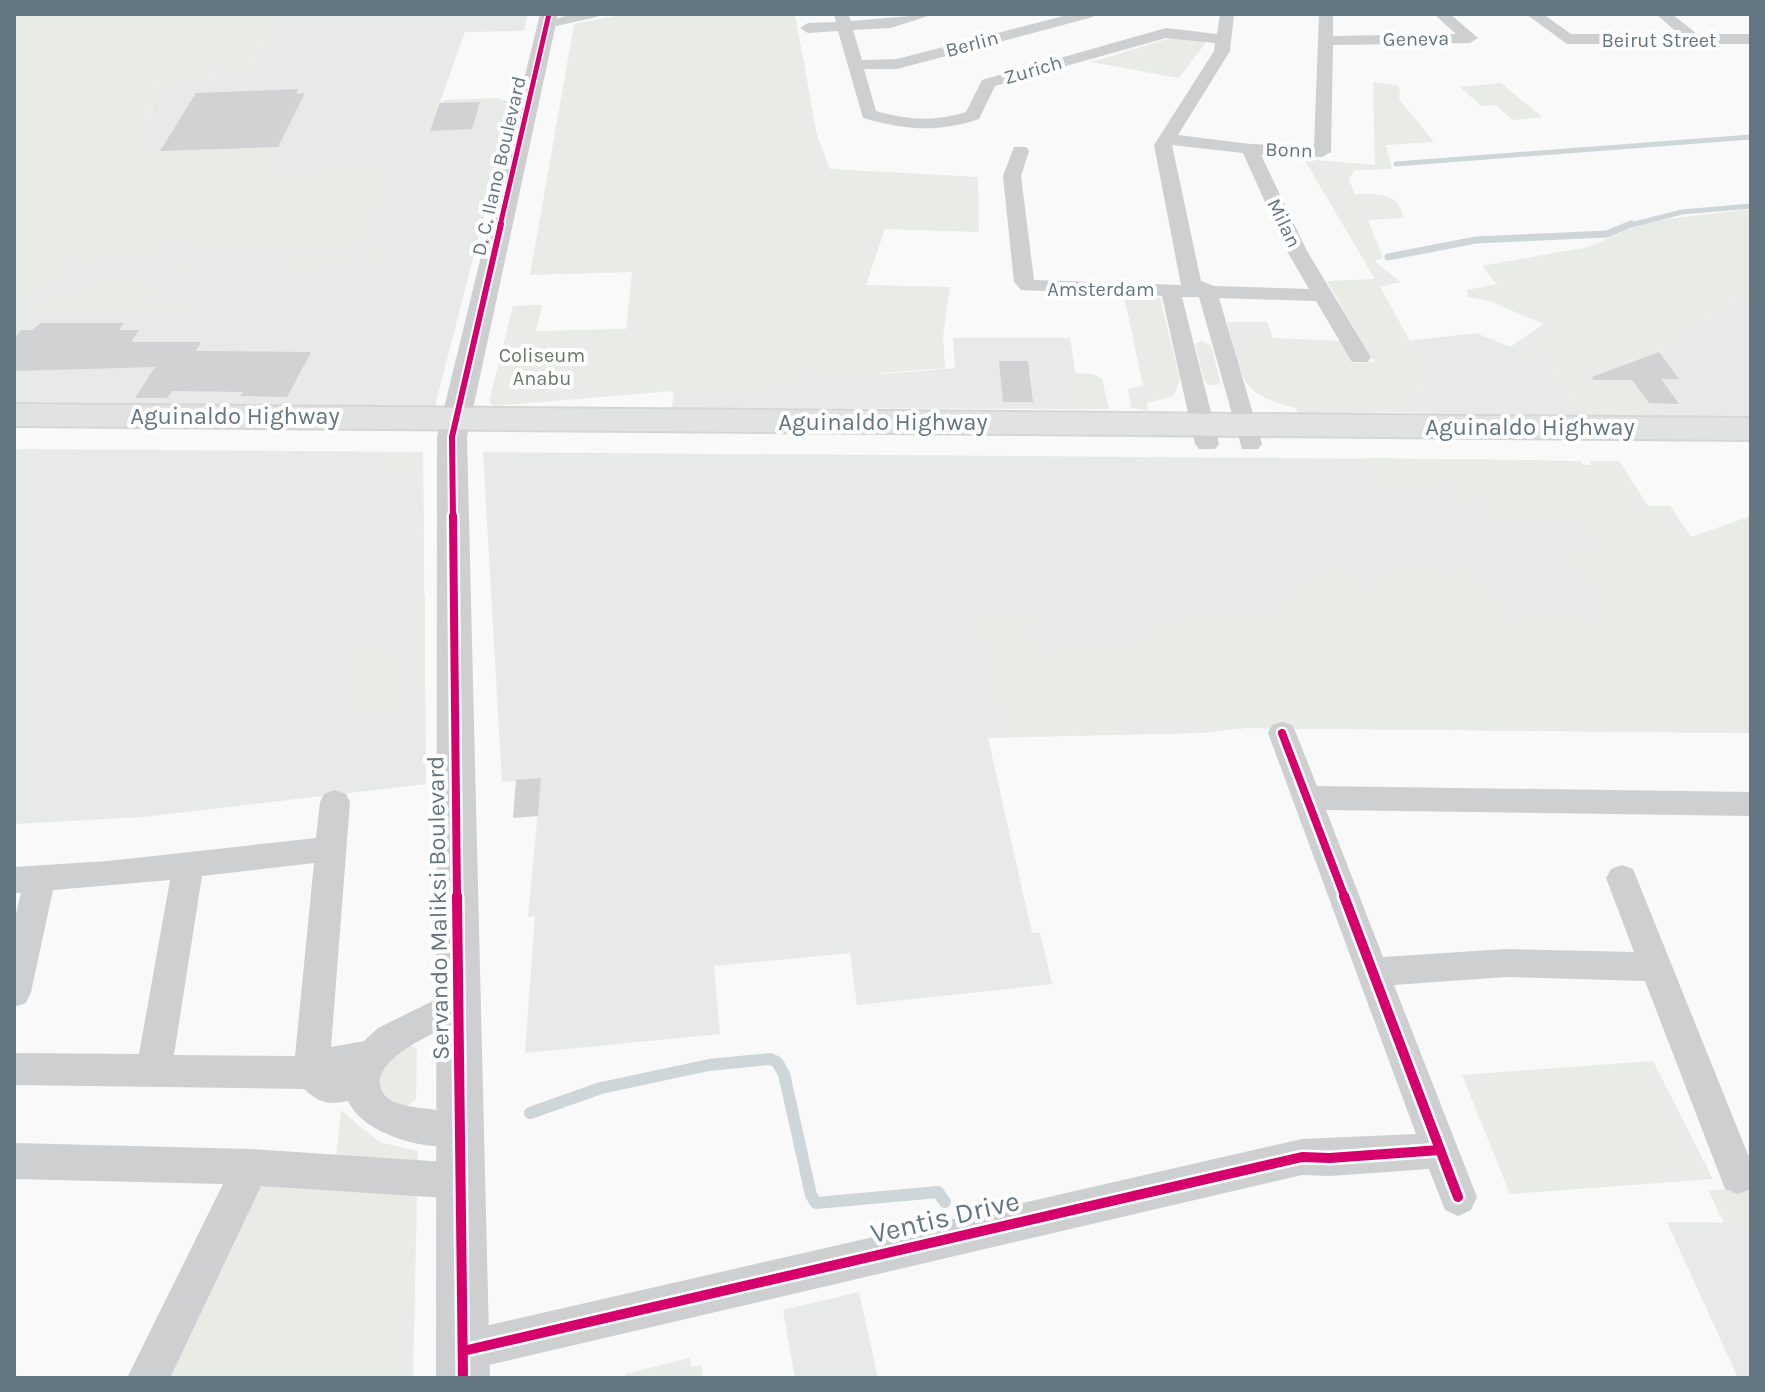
<svg xmlns="http://www.w3.org/2000/svg" width="1765" height="1392" font-family="Karla,sans-serif">
	<style>
		.built { fill: #e8e9e9 }
		.green { fill: #e8ebe6 }
		.lines { fill: none; stroke-linecap: round; stroke-linejoin: round }
		.stream-far2 { stroke: #ced6d9; stroke-width: 5 }
		.stream-far1 { stroke: #ced6d9; stroke-width: 7 }
		.stream { stroke: #ced6d9; stroke-width: 12 }
		.building { fill: #d0d2d3 }
		.trunk-casing { stroke: #d5d6d6; stroke-width: 4 }
		.minor { fill: #cecfd0; fill-rule: evenodd }
		.tertiary { fill: #cecfd0; fill-rule: evenodd }
		.trunk { fill: #e1e2e2; fill-rule: evenodd }
		.cycleway-far3-casing { stroke: #fff; stroke-width: 8 }
		.cycleway-far2-casing { stroke: #fff; stroke-width: 10 }
		.cycleway-far1-casing { stroke: #fff; stroke-width: 13 }
		.cycleway-casing { stroke: #fff; stroke-width: 15 }
		.cycleway-far3 { stroke: #d6006c; stroke-width: 5 }
		.cycleway-far2 { stroke: #d6006c; stroke-width: 6 }
		.cycleway-far1 { stroke: #d6006c; stroke-width: 8 }
		.cycleway { stroke: #d6006c; stroke-width: 10 }
		.labels { text-anchor: middle; dominant-baseline: central; stroke-width: 8; stroke-linejoin: round; paint-order: stroke }
		.far-street-label { font-size: 20px; fill: #657683; stroke: #fff }
		.far-park-label { font-size: 20px; fill: #687a64; stroke: #fff }
		.street-label { font-size: 24px; fill: #657683; stroke: #fff }
		.near-street-label { font-size: 28px; fill: #657683; stroke: #fff }
	</style>
	<rect width="100%" height="100%" fill="#f9f9f9"/>
	<g class="built">
		<path d="M278 14H528L524 31 465 32 440 102 514 100 435 406 14 402V303L91 258 145 151 156 86 249 73Z"/>
		<path d="M1751 295V416H1657L1623 366 1659 352 1731 303Z"/>
		<path d="M1476 333 1520 351 1552 371 1581 416 1393 412 1391 408 1434 384 1408 341Z"/>
		<path d="M953 338H1070L1081 409 672 408 674 391 955 368Z"/>
		<path d="M14 449 423 452 426 784 143 817 14 824Z"/>
		<path d="M483 452 1539 460 1751 711V733L1245 728 1199 733 988 738 1032 933H1040L1052 984 857 1005 850 953 714 966 720 1034 525 1053 535 916 528 917 541 779 502 782Z"/>
		<path d="M1667 1222 1751 1223V1378H1738Z"/>
		<path d="M859 1292 878 1378H795L783 1310Z"/>
	</g>
	<g class="green">
		<path d="M14 14H278L249 73 156 86 145 151 278 147 271 161 323 160 318 172 376 171 387 177 364 236 342 245 92 258 14 303Z"/>
		<path d="M625 14H795L817 135 830 169 978 177 979 232 885 229 866 285 950 287 943 337 945 368 880 373V379L870 377 674 394 673 391 494 406 489 402 513 306 542 305 536 331 626 329 632 272 530 275 574 24Z"/>
		<path d="M1171 38 1207 41 1179 78 1091 62Z"/>
		<path d="M1373 82 1396 85 1400 89 1399 99 1434 142 1386 145 1392 169 1355 170 1349 178 1354 194C1375 194 1400 191 1403 218L1368 220 1383 258 1374 261 1401 282 1380 287 1434 384 1391 408 1393 412 1298 413 1296 408C1236 395 1242 374 1227 322H1267L1273 338 1342 341 1354 363 1374 362 1327 281 1375 279 1304 159 1375 165Z"/>
		<path d="M1501 83 1542 117 1513 120 1495 105 1481 106 1460 87Z"/>
		<path d="M497 98 506 101 440 103 381 270 210 265 164 273 142 305 195 304 178 330 167 331 166 333H176L146 381 174 335 156 332 176 329 187 310H174L164 319 169 312 39 311 30 314 14 334 35 304 120 278 210 262 350 255 371 250 386 238 433 106 446 100Z"/>
		<path d="M1751 209V295L1731 303 1659 352 1623 366 1657 416H1581L1552 371 1510 347 1544 324 1489 301 1468 297 1467 290 1497 284 1482 266 1588 247 1639 225 1667 219Z"/>
		<path d="M1124 295H1154L1160 298 1180 380 1173 396 1147 403 1148 411 1131 408 1128 389 1143 386Z"/>
		<path d="M1202 341 1211 346 1220 380 1218 385H1209L1204 380 1195 344Z"/>
		<path d="M1075 373 1093 374 1102 379 1109 409H1081Z"/>
		<path d="M313 452H423L424 579 413 580V487C411 471 396 467 382 465L386 454 308 455Z"/>
		<path d="M1366 458 1580 461 1583 465H1591L1590 461H1619L1648 506H1670L1691 537 1751 516V733L1245 728 1199 733 1013 736 1001 706 978 618 1031 612 1047 655 1085 647 1158 638 1153 624 1264 613C1289 605 1305 580 1329 568L1362 579 1423 564 1456 560 1507 609 1573 618 1580 612 1607 605 1566 553 1596 545 1594 538 1571 515 1496 516 1480 512 1456 497 1436 491H1379Z"/>
		<path d="M425 595V686L413 688V596Z"/>
		<path d="M403 639V708L344 718 347 649Z"/>
		<path d="M408 1044 417 1049 416 1099 406 1107 394 1106 378 1092 379 1069Z"/>
		<path d="M1653 1061 1713 1179 1510 1194 1462 1075Z"/>
		<path d="M341 1110 379 1142 418 1151 413 1378H158L263 1159 336 1161Z"/>
		<path d="M1751 1189V1223H1724L1708 1190Z"/>
		<path d="M690 1358 691 1367 701 1365 703 1378H626V1374Z"/>
	</g>
	<g class="lines">
		<g class="stream-far2">
			<path d="M1396 164 1751 137"/>
			<path d="M1627 226 1682 212 1751 206"/>
		</g>
		<path class="stream-far1" d="M1388 257 1476 240 1607 234 1631 224"/>
		<path class="stream" d="M530 1113 601 1088 709 1065 770 1059 777 1062 784 1074 811 1195 816 1203 938 1192 945 1202"/>
	</g>
	<g class="building">
		<path d="M298 89 296 94 305 93 278 147 160 151 196 93Z"/>
		<path d="M480 102 472 129 430 131 440 103Z"/>
		<path d="M41 323H124L119 330H139L131 342H201L196 351 311 352 287 397 240 396 243 392 172 391 167 398H135L155 367 14 371V339L21 330H32Z"/>
		<path d="M1659 352 1679 379H1661L1679 404 1649 403 1632 380H1593L1592 377Z"/>
		<path d="M999 361H1028L1033 402H1003Z"/>
		<path d="M541 778 538 816 513 818 516 780Z"/>
	</g>
	<g class="lines">
		<defs>
			<path id="trunk" d="M14 404 1751 418V440L14 426Z"/>
		</defs>
		<use href="#trunk" class="trunk-casing"/>
		<g class="minor">
			<path d="M572 14H599L597 17 547 28 540 24Z"/>
			<path d="M834 14H848L851 21 934 14 891 28 853 30 862 60 897 59 1071 14H1095L1093 17 897 69H864L876 111C907 120 935 122 966 112L982 80 1166 28 1217 34 1220 14H1234L1230 51 1178 135 1250 144 1314 146 1319 14H1333V36L1456 34 1434 14H1450L1478 38 1470 43 1333 45 1331 152 1322 157 1261 155 1307 251 1371 357 1368 362H1352L1316 301 1219 298 1262 444 1258 449H1242L1199 297H1182L1219 444 1215 449H1199L1195 444 1162 296 1021 290 1014 282 1003 176 1014 147H1026L1029 151 1021 176 1034 280 1181 285 1154 145 1214 51 1215 43 1166 38 995 86 979 119C938 133 904 130 863 118L838 31 808 33 800 28 808 23 836 22ZM1172 145 1243 153 1287 251 1309 289 1214 286 1201 281Z"/>
			<path d="M1526 14H1543L1571 34H1679L1656 14H1672L1697 34H1751V44H1567Z"/>
			<path d="M1282 722 1292 725 1296 733 1317 786 1751 792V816L1326 810 1383 957 1506 949 1634 952 1606 878 1611 869 1622 865 1633 869 1751 1162V1189L1738 1194 1725 1189 1645 981 1506 977 1394 985 1477 1197 1471 1210 1458 1216 1445 1210 1429 1169 1330 1176 1302 1175 463 1371 449 1365 443 1351 449 1337 463 1331 1302 1139 1416 1134 1268 733 1272 725Z"/>
			<path d="M335 790 346 794 350 802 331 1047 364 1041 378 1028 447 994 459 990 471 994 476 1005 471 1016C449 1027 369 1056 381 1089 384 1097 392 1102 400 1104 424 1111 449 1108 473 1118L478 1130 473 1142C439 1156 364 1137 348 1101 328 1105 319 1103 304 1089L14 1085V1053L139 1054 170 880 53 890 31 992 26 1003 14 1007V922L21 893H14V867L108 861 316 838 320 802 324 794ZM314 863 295 1056 174 1055 202 876Z"/>
			<path d="M14 1143 251 1149 461 1163 474 1168 480 1181 474 1194 461 1199 261 1186 170 1378H127L223 1184 14 1179Z"/>
		</g>
		<path class="tertiary" d="M540 14H558L467 437 490 1378H436L437 437Z"/>
		<use href="#trunk" class="trunk"/>
		<defs>
			<path id="cycleway-far3" d="M500 226 549 14"/>
			<path id="cycleway-far2" d="M453 518 452 437 501 224"/>
			<g id="cycleway-far1">
				<path d="M453 516 457 898"/>
				<path d="M1282 733 1345 898"/>
			</g>
			<g id="cycleway">
				<path d="M457 896 463 1378"/>
				<path d="M1344 896 1458 1197"/>
				<path d="M463 1351 1302 1157 1330 1158 1440 1150"/>
			</g>
		</defs>
		<use href="#cycleway-far3" class="cycleway-far3-casing"/>
		<use href="#cycleway-far2" class="cycleway-far2-casing"/>
		<use href="#cycleway-far1" class="cycleway-far1-casing"/>
		<use href="#cycleway" class="cycleway-casing"/>
		<use href="#cycleway-far3" class="cycleway-far3"/>
		<use href="#cycleway-far2" class="cycleway-far2"/>
		<use href="#cycleway-far1" class="cycleway-far1"/>
		<use href="#cycleway" class="cycleway"/>
	</g>
	<g class="labels">
		<g class="far-street-label">
			<text transform="translate(1416 39) rotate(-1)">Geneva</text>
			<text x="1659" y="40">Beirut Street</text>
			<text transform="translate(972 44) rotate(-15)">Berlin</text>
			<text transform="translate(1033 70) rotate(-16)">Zurich</text>
			<text transform="translate(1289 150) rotate(2)">Bonn</text>
			<text transform="translate(499 166) rotate(-77)">D. C. Ilano Boulevard</text>
			<text transform="translate(1284 223) rotate(64)">Milan</text>
			<text x="1101" y="289">Amsterdam</text>
		</g>
		<g class="far-park-label">
			<text x="542" y="355">Coliseum<tspan x="542" dy="23">Anabu</tspan></text>
		</g>
		<g class="street-label">
			<text x="235" y="416">Aguinaldo Highway</text>
			<text x="883" y="422">Aguinaldo Highway</text>
			<text x="1530" y="427">Aguinaldo Highway</text>
			<text transform="translate(438 908) rotate(-91)">Servando Maliksi Boulevard</text>
		</g>
		<g class="near-street-label">
			<text transform="translate(945 1217) rotate(-13)">Ventis Drive</text>
		</g>
	</g>
	<rect width="1765" height="1392" fill="none" stroke="#657683" stroke-width="32"/>
</svg>
